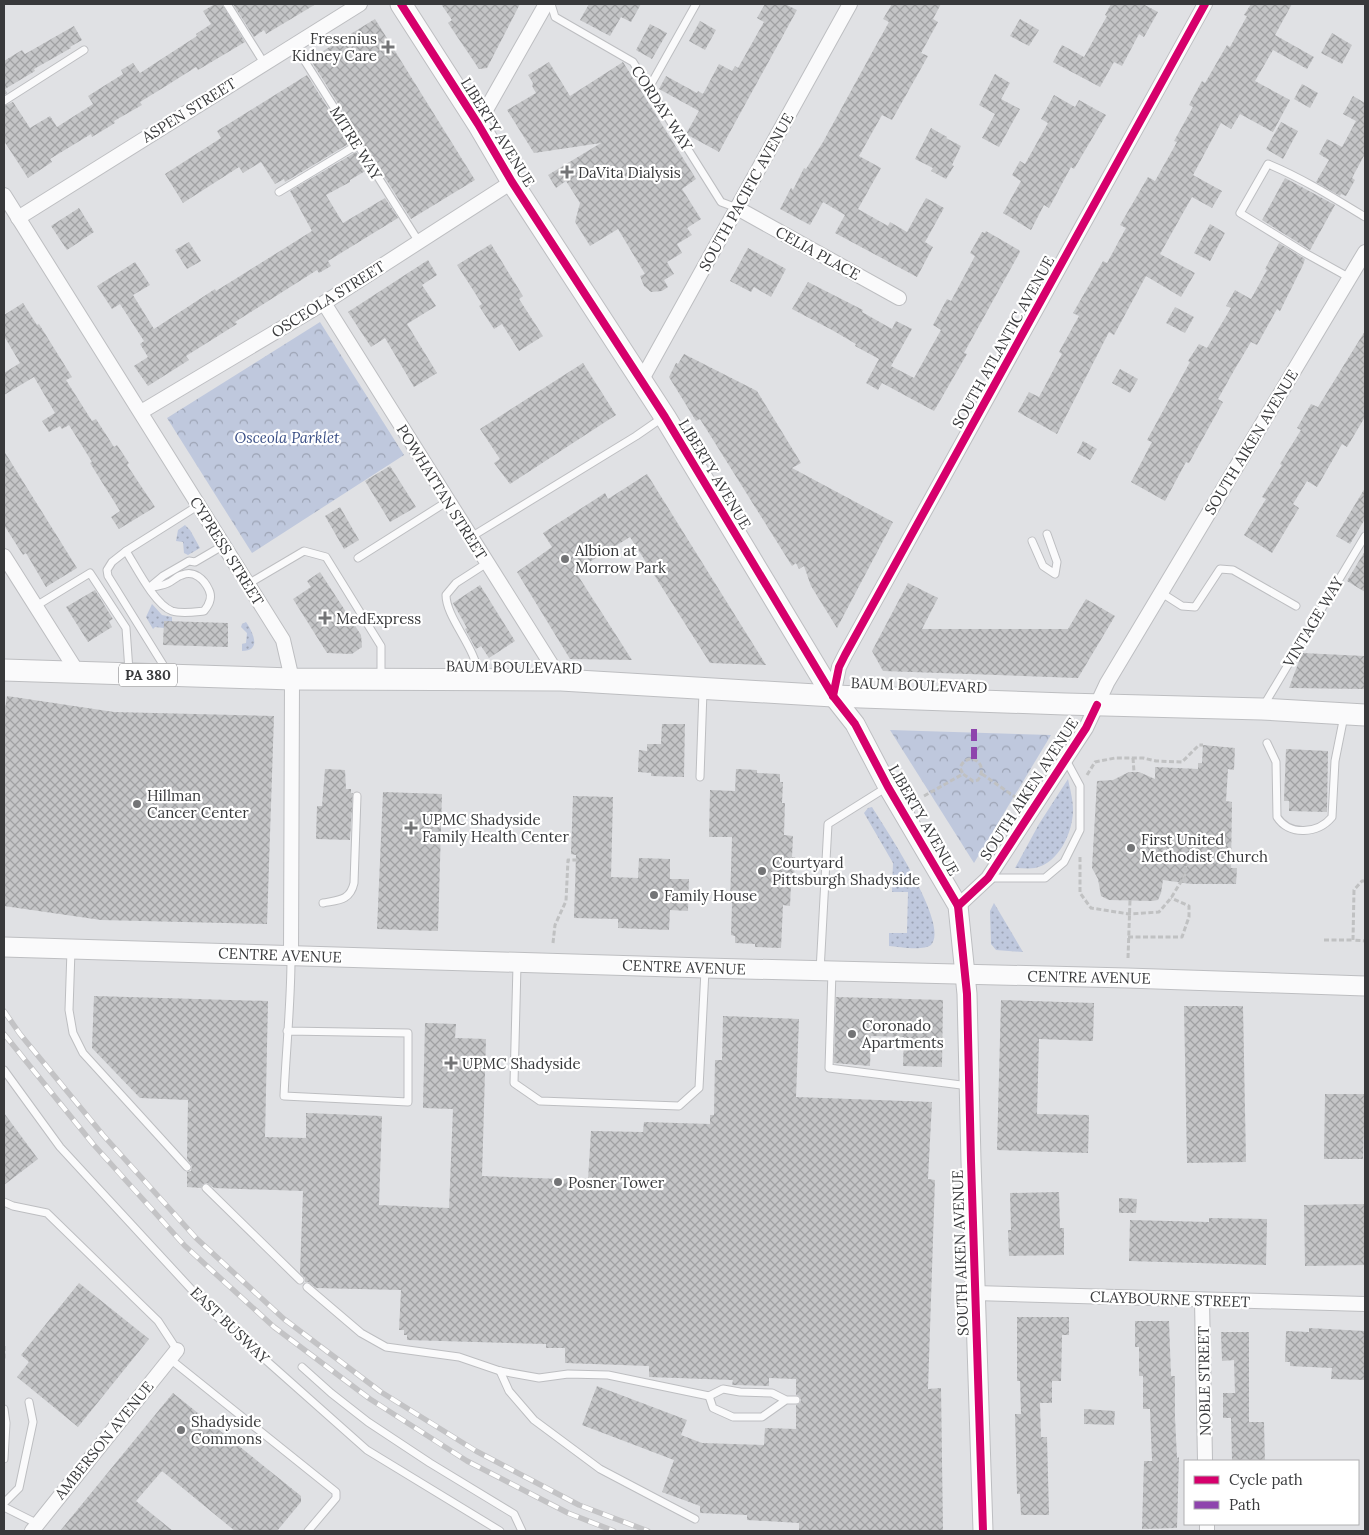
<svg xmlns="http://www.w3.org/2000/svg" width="1369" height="1535" font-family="Lora,serif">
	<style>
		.grass { fill: url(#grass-dots) }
		.park { fill: url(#park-crowns) }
		.building { fill: url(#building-cross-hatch) }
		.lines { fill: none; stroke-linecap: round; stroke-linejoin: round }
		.service-casing { stroke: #bdbec1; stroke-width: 9 }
		.minor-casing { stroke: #bdbec1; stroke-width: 16 }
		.secondary-casing { stroke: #bdbec1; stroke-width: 21 }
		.primary-casing { stroke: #bdbec1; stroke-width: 23 }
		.path { stroke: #c0c1c2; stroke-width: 3; stroke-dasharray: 5 2.5; stroke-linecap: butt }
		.service { stroke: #fafafb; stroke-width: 7 }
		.minor { stroke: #fafafb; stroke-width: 14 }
		.secondary { stroke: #fafafb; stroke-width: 19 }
		.primary { stroke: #fafafb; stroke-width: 21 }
		.rail-casing { stroke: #c3c3c5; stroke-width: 5.5 }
		.rail { stroke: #fff; stroke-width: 4; stroke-dasharray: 11; stroke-linecap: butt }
		.quiet { stroke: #8e44ad; stroke-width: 6; stroke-dasharray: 12 6; stroke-linecap: butt }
		.cycleway-casing { stroke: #fff; stroke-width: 11 }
		.cycleway { stroke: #d6006c; stroke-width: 8 }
		.poi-dot { fill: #737476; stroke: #fff; stroke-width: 2 }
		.labels { text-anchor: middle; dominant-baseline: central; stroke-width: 4.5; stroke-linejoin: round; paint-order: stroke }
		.shield { fill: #fff; stroke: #747476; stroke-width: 1 }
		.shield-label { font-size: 14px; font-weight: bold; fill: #38393b }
		.poi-label { font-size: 15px; fill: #38393b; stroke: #fff; text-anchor: start }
		.street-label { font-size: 15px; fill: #38393b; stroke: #fff }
		.park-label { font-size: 15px; font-style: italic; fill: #3a4f86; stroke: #fff }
	</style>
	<defs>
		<pattern id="grass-dots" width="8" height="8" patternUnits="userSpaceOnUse" patternTransform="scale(1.25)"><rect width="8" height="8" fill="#bfc8dd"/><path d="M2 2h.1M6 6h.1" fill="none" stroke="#9ca3b4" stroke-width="1.8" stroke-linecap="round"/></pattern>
		<pattern id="park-crowns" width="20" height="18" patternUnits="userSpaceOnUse" patternTransform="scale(1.25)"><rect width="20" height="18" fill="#bfc8dd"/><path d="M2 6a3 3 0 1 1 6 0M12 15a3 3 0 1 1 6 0" fill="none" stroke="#9ca3b4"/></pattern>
		<pattern id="building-cross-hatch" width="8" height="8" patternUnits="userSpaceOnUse" patternTransform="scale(1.25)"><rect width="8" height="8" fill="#c4c5c7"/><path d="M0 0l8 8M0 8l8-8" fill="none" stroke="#a0a1a3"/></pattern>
	</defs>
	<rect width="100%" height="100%" fill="#e0e1e4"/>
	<g class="grass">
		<path d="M185 525 190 530 200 548 188 555 184 553 183 542 176 541 178 530Z"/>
		<path d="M152 604 162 615 172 617V622L164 628 155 627 153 629 146 617Z"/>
		<path d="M246 622C252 631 263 651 242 651V644L246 643 247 633 241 627 242 624Z"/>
		<path d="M1068 779C1070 789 1073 799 1073 810 1073 832 1059 863 1035 868 1028 869 1022 868 1015 868L1039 824Z"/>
		<path d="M872 807C885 828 951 926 931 945 924 951 899 947 889 946V933H907L908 892H892L893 863 864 813 868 808Z"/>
		<path d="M994 903 1023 952 996 950 991 944 990 911Z"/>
	</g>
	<g class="park">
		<path d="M320 322 404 455 252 553 167 418Z"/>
		<path d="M890 730 1051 735 974 863Z"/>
	</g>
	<g class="building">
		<path d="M215 4H222L245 42 198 70 196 67 166 86 140 102 142 105 114 121 115 123 92 137 91 134 50 159 52 162 28 178 4 141V106L13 102 30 128 50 116 57 127 93 104 88 96 123 74 121 70 133 63 140 73 197 36 196 34 211 24 203 11Z"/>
		<path d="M233 4H316L266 34 264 30 254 37Z"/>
		<path d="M441 4H520L487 68 479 69 448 23 452 20Z"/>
		<path d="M589 4H641L631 22 621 17 610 36 580 20Z"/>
		<path d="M765 4H785L797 10 719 152 686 134 699 111 659 89 666 76 697 93 698 91 703 94 719 64 732 71 735 66 738 68 764 22 757 18Z"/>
		<path d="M892 4H941L933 19 938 22 921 53 928 56 892 120 882 115 859 156 881 168 858 209 888 226 890 222 907 232 926 198 944 208 925 242 933 247 917 277 835 233 845 215 823 202 810 225 780 209 791 188 793 190 804 168 806 169 823 142 874 49 889 22 883 19Z"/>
		<path d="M1111 4H1143L1158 12 1144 37 1139 34 1122 66 1114 62 1100 87 1053 62 1062 45 1084 57 1107 16 1105 15Z"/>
		<path d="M1251 4H1292L1275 35 1314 57 1307 69 1273 50 1255 81 1290 100 1273 132 1240 114 1231 129 1221 123 1193 175 1222 191 1212 208 1192 197 1160 254 1195 273 1181 297 1146 276 1114 335 1109 332 1057 434 1018 412 1029 392 1039 397 1062 354 1059 352 1079 316 1073 313 1103 261 1107 263 1126 228 1120 225 1148 177 1155 181 1177 142 1174 141 1193 107 1189 105 1202 81 1205 83 1227 45 1230 47 1247 16 1244 15Z"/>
		<path d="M375 19 475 180 411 219 310 59Z"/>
		<path d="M1020 19 1039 30 1029 46 1010 36Z"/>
		<path d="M700 21 716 30 705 50 689 41Z"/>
		<path d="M650 24 667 33 652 59 636 50Z"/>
		<path d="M74 26 82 40 70 47 71 48 34 69 35 71 5 89 7 93 4 95V61L22 50 25 54Z"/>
		<path d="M1332 33 1352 45 1342 64 1321 53Z"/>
		<path d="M549 62 570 96 623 62 696 179 682 189 701 219 687 228 692 235 677 244 682 253 667 262 674 274 664 280 668 287 662 291 651 292 644 286 640 276 645 274 618 229 590 246 575 222 580 203 566 181 556 188 548 175 601 143 534 153 507 110 536 93 532 86 533 83 528 75Z"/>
		<path d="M995 74 1010 83 1001 99 1020 109 999 147 982 138 995 114 979 105Z"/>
		<path d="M307 75 350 143 285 182 284 179 275 184 261 162 243 173 239 167 183 203 165 174 221 138 217 131Z"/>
		<path d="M1302 84 1318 93 1310 108 1294 99Z"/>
		<path d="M1054 95 1075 107 1079 100 1106 115 1074 169 1071 167 1049 208 1044 205 1031 230 1003 213 1021 181 1012 175 1020 161 1025 164 1048 123 1041 119Z"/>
		<path d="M1353 96 1365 103V154L1352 178 1355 180 1346 196 1341 194 1340 196 1316 182 1329 160 1319 154 1327 139 1342 147 1356 121 1343 114Z"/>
		<path d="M1281 122 1298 131 1283 159 1266 149Z"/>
		<path d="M931 128 947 137 946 138 961 146 952 165 954 166 946 179 931 171 933 168 915 159Z"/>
		<path d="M356 152 367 170 350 180V182L326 195 343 223 385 198 398 218 328 261 331 266 319 273 317 270 235 322 237 324 186 356 189 360 148 386 134 366 148 357 140 344 144 341 120 304 112 309 97 286 135 262 150 285 133 295 154 329 215 289 216 291 312 231 290 191Z"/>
		<path d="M1285 178 1335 205 1310 250 1262 220Z"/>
		<path d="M79 208 94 232 67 250 51 226Z"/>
		<path d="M1210 224 1225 233 1210 261 1194 253Z"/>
		<path d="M986 231 1019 250 1020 252 964 353 967 354 934 411 882 383 878 390 866 383 879 359 855 346 856 344 832 330 792 309 808 282 863 310 862 312 892 329 896 321 912 329 891 366 914 378 941 330 933 325 947 299 951 301 975 256 970 253 982 232 985 233Z"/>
		<path d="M189 242 201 261 187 269 175 250Z"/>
		<path d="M1279 243 1305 259 1303 265 1280 311 1277 309 1257 345 1251 342 1236 367 1218 399 1223 402 1189 463 1186 462 1165 501 1131 482 1152 442 1147 440 1190 362 1188 361 1199 344 1207 348 1231 308 1226 306 1235 290 1251 299 1267 270 1265 269Z"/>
		<path d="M491 244 523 296 519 299 543 336 519 351 502 324 494 329 479 306 482 304 457 265Z"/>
		<path d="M748 248 786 269 771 297 754 287 751 292 730 281Z"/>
		<path d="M428 260 437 275 422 285 436 306 407 324 437 373 414 387 385 338 371 347 348 312Z"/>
		<path d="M23 303 37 325 39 324 72 377 66 380 92 421 96 419 114 447 117 445 129 463 127 465 155 507 119 529 111 517 120 511 90 463 92 462 69 425 62 429 60 426 49 432 42 421 55 413 34 377 4 395V373L20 363 4 336V315Z"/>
		<path d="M1175 307 1194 317 1185 333 1166 323Z"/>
		<path d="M1365 331V417L1347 447 1342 444 1317 487 1307 481 1293 504 1299 508 1272 553 1244 535 1266 499 1262 497 1282 465 1280 464 1301 430 1297 428 1311 404 1318 407Z"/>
		<path d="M684 354 757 391 801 463 792 468 893 522 837 628 811 586 804 566 799 569 796 563 792 566 700 419 696 421 669 377 676 363 678 364Z"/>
		<path d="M583 363 616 415 510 484 494 463 500 459 480 429Z"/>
		<path d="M1120 369 1138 379 1130 393 1112 383Z"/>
		<path d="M1083 441 1097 449 1090 460 1077 453Z"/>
		<path d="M4 451 77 568 46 587 26 553 23 555 4 525Z"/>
		<path d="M390 466 416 507 390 522 365 481Z"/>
		<path d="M647 474 766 665 710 663 630 537 575 571 632 660 570 659 517 572 552 547 543 533 605 493 608 499Z"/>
		<path d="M1365 488V519L1350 544 1336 536Z"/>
		<path d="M340 507 359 540 344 549 325 516Z"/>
		<path d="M1365 551V592L1347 581Z"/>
		<path d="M320 572 361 635 362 647 352 654 327 653 293 599 311 587 307 581Z"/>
		<path d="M908 583 938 598 922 629H1068L1086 599 1115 616 1078 678 883 671 872 651Z"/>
		<path d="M480 585 515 641 489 658 481 646 476 649 465 629 467 628 453 603Z"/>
		<path d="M95 590 113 619 109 621 112 627 88 642 66 607Z"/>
		<path d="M164 621 228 623V647L163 645Z"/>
		<path d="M1302 653 1365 656V689L1289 688Z"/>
		<path d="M7 696 114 712 274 716 267 924 101 920 4 906V714Z"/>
		<path d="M662 724H685L684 777 651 776V773L638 772 639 750 647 751V744H661Z"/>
		<path d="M1203 745 1235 748 1234 770 1228 769 1226 801 1232 802 1231 868H1237L1236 884H1191L1163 880 1161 893 1158 900 1152 901 1109 900 1101 896 1098 879 1092 868 1097 781 1113 780 1129 772H1139L1155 779V767L1198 769V763H1202Z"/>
		<path d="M1286 749 1328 751 1327 812 1289 811V801H1284Z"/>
		<path d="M325 769 345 770 346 789H351V793H353L350 840 316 839 317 806H322Z"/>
		<path d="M736 769 757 770V773L780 774V782H783L782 803H785L784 835 793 836 792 857H795L794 884H791L790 906 783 905 781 948 755 947V944L735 943V936L731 935 732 903H730L732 837H709L710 790 735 791Z"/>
		<path d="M383 792 442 794 438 931 377 929Z"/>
		<path d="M573 796 613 797 611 877 638 878 639 858 670 859V879H689L688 911 670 910 669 930 618 928V919L574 918 576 855 571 854Z"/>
		<path d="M94 996 268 1001 265 1137 306 1138V1113L382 1116 379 1205 449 1208 453 1109 423 1108 425 1023 456 1024 455 1038 486 1039 482 1176 588 1180 591 1131 643 1132 644 1122 710 1124V1115H714L715 1060H722L723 1016 799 1019 796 1097 932 1102 928 1179 935 1180 928 1389 941 1388 943 1531H799V1523L747 1520V1515L700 1513V1506L662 1492 674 1460 582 1425 597 1386 687 1420 681 1435 702 1443 764 1445 765 1428 796 1429V1405L800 1403 801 1400 799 1396 796 1395V1379L769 1378V1386L732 1385 733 1380 649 1377V1366L565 1363V1348H546V1344L407 1340V1335H404V1330H399L401 1290 316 1288 308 1282H305V1278L300 1273 303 1191 214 1188 207 1183 203 1184 201 1188 187 1187V1172L191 1171 192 1166 187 1159 188 1100 140 1098 92 1048Z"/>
		<path d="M836 997 943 1000 942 1067 903 1066 904 1037 871 1036 870 1066 834 1063Z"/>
		<path d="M1001 1000 1094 1003 1093 1041 1039 1039 1037 1114 1089 1115 1088 1153 997 1150Z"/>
		<path d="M1184 1006H1243L1246 1162 1187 1163Z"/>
		<path d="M1325 1094H1365L1363 1159H1324Z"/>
		<path d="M4 1113 38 1159 4 1185Z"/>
		<path d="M1059 1192 1060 1228H1064V1255L1009 1256 1008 1230H1011L1010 1193Z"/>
		<path d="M1119 1198 1137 1199 1136 1213H1119Z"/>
		<path d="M1365 1204V1265L1305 1266 1304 1205Z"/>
		<path d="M1209 1218 1267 1219 1266 1265 1129 1261 1130 1220 1209 1222Z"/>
		<path d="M79 1283 149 1339 78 1427 17 1377 29 1362 21 1355Z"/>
		<path d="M1017 1317H1069V1335H1062L1061 1381H1052V1403H1040L1041 1437H1047L1049 1515H1021L1020 1494H1017L1015 1414H1021L1020 1381H1017Z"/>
		<path d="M1135 1321H1169L1171 1376H1175V1418L1177 1458 1179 1457 1177 1528 1142 1529 1144 1461H1152L1150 1409H1143V1376H1139V1347H1135Z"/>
		<path d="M1309 1328 1365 1331V1380L1331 1379 1332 1368 1290 1366V1362H1285L1286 1331 1309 1332Z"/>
		<path d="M1221 1332H1249V1422H1264L1265 1461H1232L1231 1418H1223V1393H1235L1234 1360 1222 1361Z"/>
		<path d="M173 1393 301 1496V1502L277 1531H235L162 1471 136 1501 173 1531H60Z"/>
		<path d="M1084 1409 1115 1411 1114 1425 1084 1424Z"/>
	</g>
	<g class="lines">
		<defs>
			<g id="service">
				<path d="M227 4 264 63"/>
				<path d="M551 4 555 17 633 62 721 202 737 208"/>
				<path d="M294 44 419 242"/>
				<path d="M650 86 696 4"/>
				<path d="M4 101 84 50"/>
				<path d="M279 192 357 145"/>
				<path d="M1350 278 1305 253 1240 213 1268 164C1302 178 1334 198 1365 217"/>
				<path d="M471 537 636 436 662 418"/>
				<path d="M1032 541 1043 566 1055 574 1057 562 1047 534"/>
				<path d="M126 551 199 505"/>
				<path d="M358 558 448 501"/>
				<path d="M248 584 304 551 326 557 381 646V678"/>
				<path d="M151 586 163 576 189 561 195 562 224 545"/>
				<path d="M149 588C155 586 163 586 168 583 173 581 177 576 182 575 194 570 204 579 209 590 213 598 209 605 204 611 194 612 182 614 172 611 155 605 136 567 126 551L112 562 107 570 108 576 167 671"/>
				<path d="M1160 592 1182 606 1195 607 1220 569 1233 570 1296 606"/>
				<path d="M36 606 90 573 126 628 129 671"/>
				<path d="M479 677C476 647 446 618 446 595L456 583 487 563"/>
				<path d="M1264 705 1365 536"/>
				<path d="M1267 743 1276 762 1277 817C1289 836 1318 834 1332 817L1335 761 1344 716"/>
				<path d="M700 777 703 691"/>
				<path d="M988 878H1045L1064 862 1080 830V786L1066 760"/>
				<path d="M323 903C338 900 350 901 354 883L357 796"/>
				<path d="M71 950 69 1010 73 1033 83 1053 187 1167"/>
				<path d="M517 965 514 1083 540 1101 679 1106 699 1088 705 970"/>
				<path d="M820 971 828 824 887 787"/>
				<path d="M832 971 829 1068 969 1086"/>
				<path d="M287 1031 408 1033V1102L284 1096C286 1050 291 1004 291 958"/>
				<path d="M4 1070 60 1147 215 1315 367 1450 500 1531"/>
				<path d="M206 1188 300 1280"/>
				<path d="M4 1202 13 1206 47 1213 158 1321 177 1350"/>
				<path d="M307 1287 361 1333 386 1347 459 1357 500 1371 539 1378 568 1374 608 1375 709 1396"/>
				<path d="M170 1359 336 1492V1498L308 1531"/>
				<path d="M302 1367 331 1393 368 1422 430 1463 514 1514 522 1531"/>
				<path d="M500 1371 509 1391 534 1420 600 1469 695 1519"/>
				<path d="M786 1400 762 1417H733L713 1408 709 1396 723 1389 740 1392 772 1393 786 1400H796"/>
				<path d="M4 1409 6 1423 4 1459"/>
				<path d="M4 1503 19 1488 33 1422 29 1402"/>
				<path d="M4 1507 38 1524"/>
			</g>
			<g id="minor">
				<path d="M478 124 546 4"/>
				<path d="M4 195 283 640 292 679 291 955"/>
				<path d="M737 208 899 298"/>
				<path d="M18 218 360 4"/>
				<path d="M324 303 561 680"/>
				<path d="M641 381 850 4"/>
				<path d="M141 412 324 303 512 182"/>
				<path d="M4 556 78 673"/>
				<path d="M833 696 839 667 845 655 1205 4"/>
				<path d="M958 906 988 878 1086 728 1107 683 1365 252"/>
				<path d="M975 1293 1365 1304"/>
				<path d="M1202 1300 1205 1461"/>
				<path d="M1207 1524V1531"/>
				<path d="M32 1531 177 1350"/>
			</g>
			<g id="secondary">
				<path d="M833 696 855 724 888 787 958 906 967 994 971 1161 983 1531"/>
				<path d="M4 947 705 968 1127 978 1365 986"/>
			</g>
			<g id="primary">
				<path d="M401 4 478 124 512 182 665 417 833 696"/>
				<path d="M4 670 292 679 561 680 833 696 1065 704 1262 709 1365 715"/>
			</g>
		</defs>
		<use href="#service" class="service-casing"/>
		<use href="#minor" class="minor-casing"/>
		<use href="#secondary" class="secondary-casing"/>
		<use href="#primary" class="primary-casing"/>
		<g class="path">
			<path d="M1133 758 1134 772"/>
			<path d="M982 774 1018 799"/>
			<path d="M1087 775 1095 762 1115 758H1143L1156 761 1182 762 1199 745H1203"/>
			<path d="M924 796 963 774 973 781 978 780C990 762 967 750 960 768L963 774"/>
			<path d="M1080 857V893L1091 908 1129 914 1159 912 1171 898 1185 875 1186 859 1192 860"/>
			<path d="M1365 881H1362L1354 890 1353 940 1365 941"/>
			<path d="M1128 937H1182L1189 917V906L1171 898"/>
			<path d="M1324 940H1353"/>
			<path d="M553 943 555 925 566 901 568 860H576"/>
			<path d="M1128 958 1130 900"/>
			<path d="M4 1346V1360"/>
		</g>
		<use href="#service" class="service"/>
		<use href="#minor" class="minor"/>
		<use href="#secondary" class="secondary"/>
		<use href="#primary" class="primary"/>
		<defs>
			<g id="rail">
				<path d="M4 1011 20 1034 103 1135 196 1238 284 1319 381 1392 476 1451 579 1505 648 1531"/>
				<path d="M4 1034 93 1144 185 1246 274 1327 370 1399 467 1461 568 1513 614 1531"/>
			</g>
		</defs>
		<use href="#rail" class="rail-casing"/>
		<use href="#rail" class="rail"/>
		<path class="quiet" d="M974 759V723"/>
		<defs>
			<g id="cycleway">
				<path d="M401 4 478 124 512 182 665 417 833 696 855 724 888 787 958 906 967 994 971 1161 983 1531"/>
				<path d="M833 696 839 667 845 655 1205 4"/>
				<path d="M958 906 988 878 1086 728 1097 705"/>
			</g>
		</defs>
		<use href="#cycleway" class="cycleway-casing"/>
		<use href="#cycleway" class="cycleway"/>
	</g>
	<g class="poi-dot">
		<path d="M385.5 39.5h5v5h5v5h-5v5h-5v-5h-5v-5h5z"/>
		<path d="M564.5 164.5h5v5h5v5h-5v5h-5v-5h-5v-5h5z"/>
		<circle cx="565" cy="559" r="5"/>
		<path d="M322.5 610.5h5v5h5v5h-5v5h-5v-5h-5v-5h5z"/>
		<circle cx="137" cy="804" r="5"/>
		<path d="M408.5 820.5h5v5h5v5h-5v5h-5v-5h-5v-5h5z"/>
		<circle cx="1131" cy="848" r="5"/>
		<circle cx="762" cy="871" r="5"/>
		<circle cx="654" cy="895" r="5"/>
		<circle cx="852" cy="1034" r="5"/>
		<path d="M448.5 1055.5h5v5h5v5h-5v5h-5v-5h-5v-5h5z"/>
		<circle cx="558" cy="1182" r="5"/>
		<circle cx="181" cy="1430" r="5"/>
	</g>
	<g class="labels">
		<rect class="shield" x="119" y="663.5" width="58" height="23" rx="4"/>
		<g class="shield-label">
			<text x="148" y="675">PA 380</text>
		</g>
		<g class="poi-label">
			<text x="377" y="38" text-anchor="end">Fresenius<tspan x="377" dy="17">Kidney Care</tspan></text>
			<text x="578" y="172">DaVita Dialysis</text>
			<text x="575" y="550">Albion at<tspan x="575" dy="17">Morrow Park</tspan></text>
			<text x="336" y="618">MedExpress</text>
			<text x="147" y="795">Hillman<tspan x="147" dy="17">Cancer Center</tspan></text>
			<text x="422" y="819">UPMC Shadyside<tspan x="422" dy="17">Family Health Center</tspan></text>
			<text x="1141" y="839">First United<tspan x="1141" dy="17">Methodist Church</tspan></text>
			<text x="772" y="862">Courtyard<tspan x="772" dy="17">Pittsburgh Shadyside</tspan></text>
			<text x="664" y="895">Family House</text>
			<text x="862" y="1025">Coronado<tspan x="862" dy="17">Apartments</tspan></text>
			<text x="462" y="1063">UPMC Shadyside</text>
			<text x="568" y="1182">Posner Tower</text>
			<text x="191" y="1421">Shadyside<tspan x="191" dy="17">Commons</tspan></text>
		</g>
		<g class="street-label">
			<text transform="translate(662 108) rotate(57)">CORDAY WAY</text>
			<text transform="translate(189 110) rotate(-32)">ASPEN STREET</text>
			<text transform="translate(498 132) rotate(58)">LIBERTY AVENUE</text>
			<text transform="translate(356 143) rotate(58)">MITRE WAY</text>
			<text transform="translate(746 192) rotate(-61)">SOUTH PACIFIC AVENUE</text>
			<text transform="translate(818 253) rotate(29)">CELIA PLACE</text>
			<text transform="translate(328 299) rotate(-32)">OSCEOLA STREET</text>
			<text transform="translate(1003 342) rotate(-61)">SOUTH ATLANTIC AVENUE</text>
			<text transform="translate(1251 442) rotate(-59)">SOUTH AIKEN AVENUE</text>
			<text transform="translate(715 474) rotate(59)">LIBERTY AVENUE</text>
			<text transform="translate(442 492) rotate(58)">POWHATTAN STREET</text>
			<text transform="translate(227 551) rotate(58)">CYPRESS STREET</text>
			<text transform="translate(1313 622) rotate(-59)">VINTAGE WAY</text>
			<text transform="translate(514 667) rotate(1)">BAUM BOULEVARD</text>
			<text transform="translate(919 685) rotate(2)">BAUM BOULEVARD</text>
			<text transform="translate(1029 789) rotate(-57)">SOUTH AIKEN AVENUE</text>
			<text transform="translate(924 820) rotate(60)">LIBERTY AVENUE</text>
			<text transform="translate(280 955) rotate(2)">CENTRE AVENUE</text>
			<text transform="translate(684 967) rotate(2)">CENTRE AVENUE</text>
			<text transform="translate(1089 977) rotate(1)">CENTRE AVENUE</text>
			<text transform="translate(960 1253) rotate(-92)">SOUTH AIKEN AVENUE</text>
			<text transform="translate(1170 1299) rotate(2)">CLAYBOURNE STREET</text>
			<text transform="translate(230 1325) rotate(44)">EAST BUSWAY</text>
			<text transform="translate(1204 1381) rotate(-91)">NOBLE STREET</text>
			<text transform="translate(104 1440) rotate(-51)">AMBERSON AVENUE</text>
		</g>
		<g class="park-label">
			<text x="287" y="437">Osceola Parklet</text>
		</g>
	</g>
	<rect width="1369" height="1535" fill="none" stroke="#38393b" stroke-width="10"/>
	<rect x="1184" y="1460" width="175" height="65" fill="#ffffff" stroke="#afb0b1"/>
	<rect x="1194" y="1476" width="25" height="8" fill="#d6006c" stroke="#afb0b1"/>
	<text x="1229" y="1485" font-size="15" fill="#38393b">Cycle path</text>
	<rect x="1194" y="1501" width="25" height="8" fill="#8e44ad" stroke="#afb0b1"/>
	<text x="1229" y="1510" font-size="15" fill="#38393b">Path</text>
</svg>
